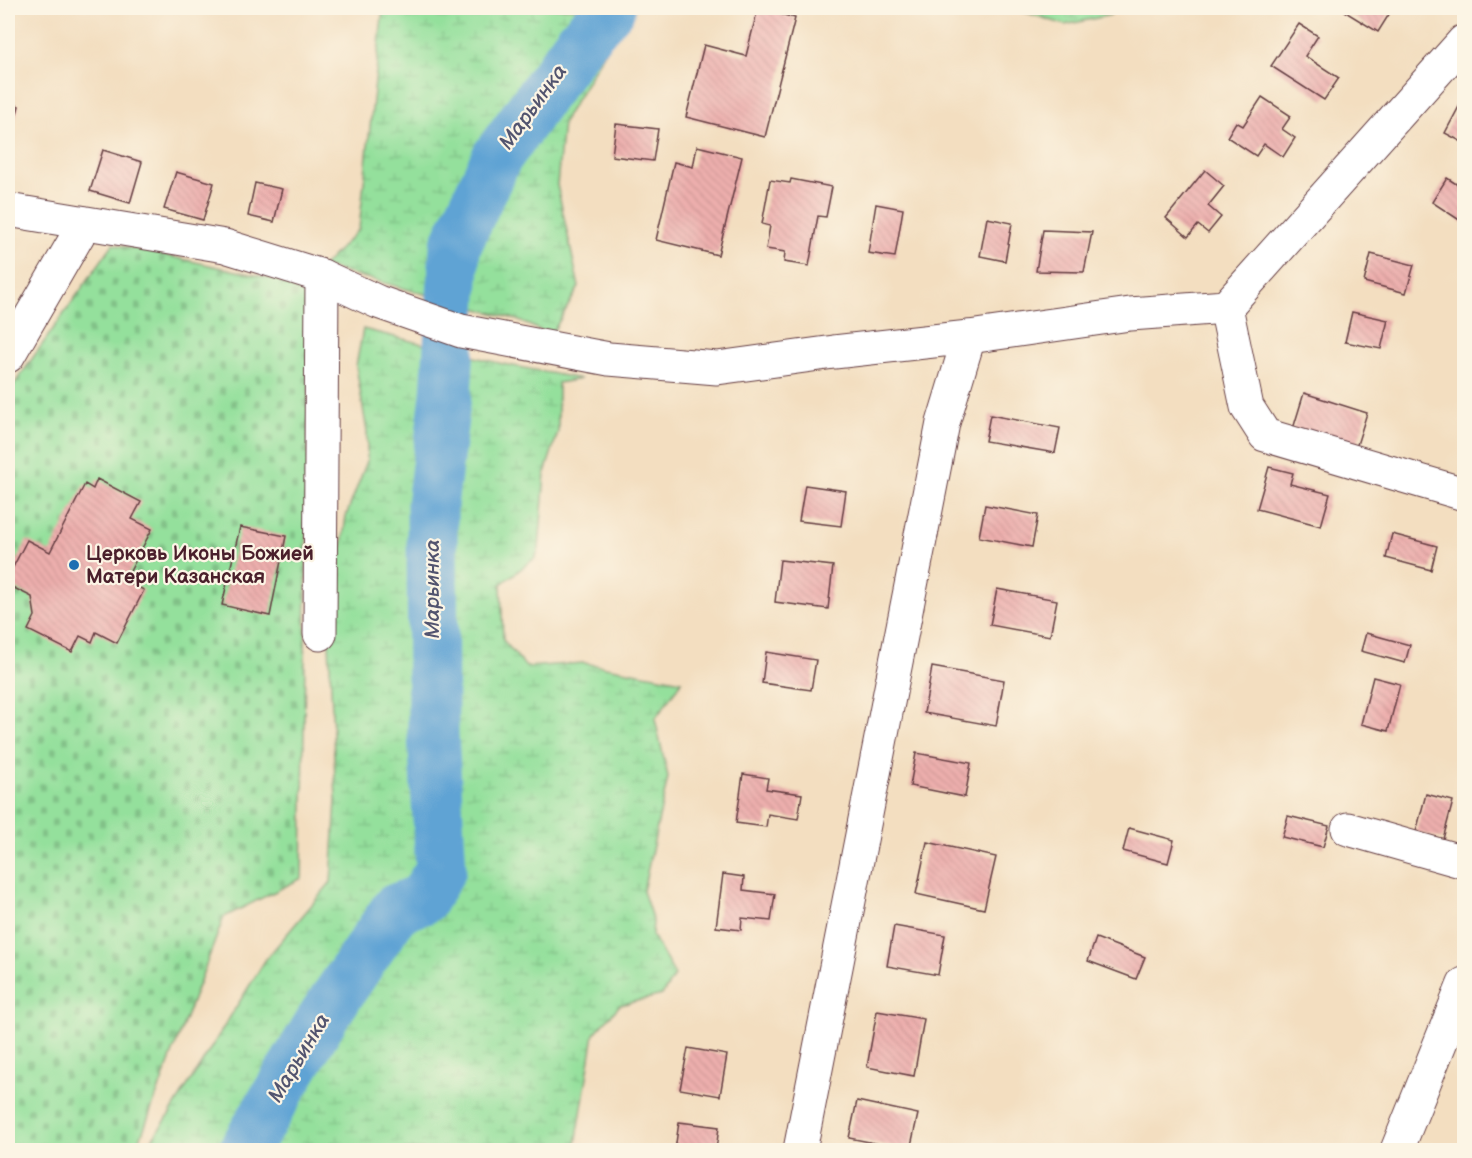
<svg xmlns="http://www.w3.org/2000/svg" width="1472" height="1158" font-family="'Balsamiq Sans',sans-serif">
	<style>
		.wetland { fill: url(#wetland-marsh); stroke: #6f8064; stroke-width: 1.5 }
		.cemetery { fill: url(#cemetery-stones); stroke: #6f8064; stroke-width: 1.5 }
		.lines { fill: none; stroke-linecap: round; stroke-linejoin: round }
		.river { stroke: #5ea3d4; stroke-width: 51 }
		.building { fill: url(#building-back-hatch) }
		.minor-casing { stroke: #633c41; stroke-width: 35 }
		.minor { stroke: #fff; stroke-width: 33 }
		.poi-dot { fill: #1f6fb2; stroke: #fcf5e5; stroke-width: 2 }
		.labels { text-anchor: middle; dominant-baseline: central; stroke-width: 4.5; stroke-linejoin: round; paint-order: stroke }
		.poi-label { font-size: 20px; font-weight: bold; fill: #4a1f2b; stroke: #fcf5e5; text-anchor: start }
		.water-label { font-size: 21px; font-style: italic; fill: #52546f; stroke: #fcf5e5 }
	</style>
	<defs>
		<pattern id="wetland-marsh" width="20" height="14" patternUnits="userSpaceOnUse" patternTransform="scale(1.5)"><rect width="20" height="14" fill="#94e09c"/><path d="M1 5h8M5 5V1M11 12h8M15 12V8" fill="none" stroke="#81c087"/></pattern>
		<pattern id="cemetery-stones" width="16" height="16" patternUnits="userSpaceOnUse" patternTransform="scale(1.5)"><rect width="16" height="16" fill="#94e09c"/><path d="M2 7V4a2 2 0 0 1 4 0v3zM10 15v-3a2 2 0 0 1 4 0v3z" fill="#81c087"/></pattern>
		<pattern id="building-back-hatch" width="6" height="6" patternUnits="userSpaceOnUse" patternTransform="scale(1.5)"><rect width="6" height="6" fill="#edafad"/><path d="M-1 5l2 2M0 0l6 6M5-1l2 2" fill="none" stroke="#cd9695"/></pattern>
	</defs>
	<rect width="100%" height="100%" fill="#fcf5e5"/>
	<filter id="ink" filterUnits="userSpaceOnUse"><feTurbulence type="fractalNoise" baseFrequency=".0167" numOctaves="2"/><feDisplacementMap in="SourceGraphic" scale="12" xChannelSelector="R" yChannelSelector="G"/><feConvolveMatrix kernelMatrix="1 2 1 2 8 2 1 2 1" color-interpolation-filters="sRGB"/></filter>
	<filter id="wash" filterUnits="userSpaceOnUse"><feTurbulence type="fractalNoise" baseFrequency=".008" numOctaves="4" result="noise"/><feDisplacementMap in="SourceGraphic" scale="24" xChannelSelector="R" yChannelSelector="G"/><feGaussianBlur stdDeviation="1.35" result="paint"/><feColorMatrix in="noise" values="0 0 0 0 0 0 0 0 0 0 0 0 0 0 0 0 0 1.4 0 .05"/><feComposite in="paint" operator="in"/></filter>
	<g filter="url(#wash)">
		<rect width="100%" height="100%" fill="#f3dec0"/>
		<g class="wetland">
			<path d="M383 8H631L563 122 557 185 579 287 551 335 515 319 323 266 359 229Z"/>
			<path d="M1012 8H1115L1110 15 1065 25Z"/>
			<path d="M363 329 503 364 581 379 558 383V432L545 473 539 549 535 558 501 584 503 640 526 667 584 663 682 681 655 719 668 777 643 891 653 921 652 935 675 975 662 995 620 1005 594 1034 575 1150H144L168 1117 266 959 331 882 336 800 329 643 346 516 367 461V432L356 366Z"/>
		</g>
		<path class="cemetery" d="M113 244 310 287 302 878 224 917 136 1150H8V393Z"/>
		<g class="lines">
			<path class="river" d="M244 1150 325 1014 396 909 423 899 441 869 433 734 432 505 446 395 455 247 497 157 579 43 610 8"/>
		</g>
		<g id="blocks">
			<g class="building">
				<path d="M758 8 795 18 765 137 686 117 704 45 746 56Z"/>
				<path d="M1339 8H1393L1378 32Z"/>
				<path d="M1299 24 1318 36 1305 56 1339 78 1324 100 1271 66Z"/>
				<path d="M1262 97 1291 116 1282 129 1295 138 1283 157 1264 144 1256 156 1227 137 1236 122 1243 126Z"/>
				<path d="M8 102 19 106 8 145Z"/>
				<path d="M1461 103 1464 104V143L1445 133Z"/>
				<path d="M616 124 658 129 653 161 612 156Z"/>
				<path d="M697 146 742 157 718 255 656 240 674 162 693 167Z"/>
				<path d="M103 150 142 162 130 203 90 191Z"/>
				<path d="M1205 170 1224 186 1208 206 1221 217 1208 233 1198 225 1188 237 1166 218Z"/>
				<path d="M176 172 214 183 203 220 164 209Z"/>
				<path d="M1447 178 1464 189V223L1432 202Z"/>
				<path d="M791 179 832 187 826 217 818 216 809 266 784 262 785 252 766 249 770 226 762 224 770 180 790 183Z"/>
				<path d="M255 183 282 189 274 222 248 216Z"/>
				<path d="M876 204 903 209 895 257 868 253Z"/>
				<path d="M987 218 1012 223 1005 261 980 256Z"/>
				<path d="M1043 230 1092 232 1084 272 1036 271Z"/>
				<path d="M1371 254 1414 265 1406 293 1364 282Z"/>
				<path d="M1352 312 1388 320 1381 349 1345 342Z"/>
				<path d="M1304 393 1367 413 1356 448 1293 429Z"/>
				<path d="M990 415 1060 428 1055 453 985 441Z"/>
				<path d="M1269 467 1293 473 1290 484 1330 494 1321 526 1257 509Z"/>
				<path d="M97 479 141 502 132 519 152 529 125 581 144 590 117 643 96 632 92 642 80 636 72 652 28 630 35 616 32 597 8 585V577L27 540 50 552 85 484 93 489Z"/>
				<path d="M805 485 846 491 841 526 799 521Z"/>
				<path d="M985 505 1038 515 1032 547 979 537Z"/>
				<path d="M240 527 286 536 270 616 222 605Z"/>
				<path d="M1392 534 1437 546 1431 570 1386 558Z"/>
				<path d="M780 560 833 566 828 609 775 602Z"/>
				<path d="M997 589 1057 600 1050 636 990 625Z"/>
				<path d="M1366 633 1410 645 1405 663 1361 651Z"/>
				<path d="M766 652 816 660 811 690 762 683Z"/>
				<path d="M932 667 1004 680 996 726 924 713Z"/>
				<path d="M1373 677 1400 684 1388 731 1361 724Z"/>
				<path d="M916 753 971 763 965 797 910 786Z"/>
				<path d="M743 774 768 778 766 789 802 794 798 819 768 814 766 827 736 823Z"/>
				<path d="M1426 794 1453 801 1443 839 1416 832Z"/>
				<path d="M1288 816 1329 826 1323 847 1282 837Z"/>
				<path d="M1129 828 1174 840 1168 863 1123 851Z"/>
				<path d="M927 842 996 857 984 909 916 894Z"/>
				<path d="M723 874 744 877 743 890 775 894 771 921 742 918 741 930 716 927Z"/>
				<path d="M894 926 945 935 938 975 887 966Z"/>
				<path d="M1096 938 1145 957 1136 979 1088 961Z"/>
				<path d="M877 1011 924 1019 914 1076 867 1067Z"/>
				<path d="M688 1048 727 1055 720 1096 680 1089Z"/>
				<path d="M857 1101 918 1114 910 1150 849 1138Z"/>
				<path d="M679 1122 719 1127 716 1150H675Z"/>
			</g>
		</g>
	</g>
	<g filter="url(#ink)">
		<use href="#blocks" fill-opacity="0" stroke="#633c41" stroke-width="1.5"/>
		<g class="lines">
			<defs>
				<g id="minor">
					<path d="M8 210 225 246 322 276 378 302 461 331 609 359 717 368 834 352 969 337 943 423 800 1150"/>
					<path d="M1226 307 1247 407 1265 435 1464 494"/>
					<path d="M969 337 1130 314 1226 307 1464 41"/>
					<path d="M8 356 85 223"/>
					<path d="M320 634 322 276"/>
					<path d="M1348 829 1464 862"/>
					<path d="M1397 1150 1464 984"/>
				</g>
			</defs>
			<use href="#minor" class="minor-casing"/>
			<use href="#minor" class="minor"/>
		</g>
	</g>
	<circle class="poi-dot" cx="74" cy="565" r="6"/>
	<g class="labels">
		<g class="poi-label">
			<text x="86" y="554">Церковь Иконы Божией<tspan x="86" dy="23">Матери Казанская</tspan></text>
		</g>
		<g class="water-label">
			<text transform="translate(533 107) rotate(-54)">Марьинка</text>
			<text transform="translate(432 589) rotate(-90)">Марьинка</text>
			<text transform="translate(299 1058) rotate(-59)">Марьинка</text>
		</g>
	</g>
	<rect width="1472" height="1158" fill="none" stroke="#fcf5e5" stroke-width="30"/>
</svg>
